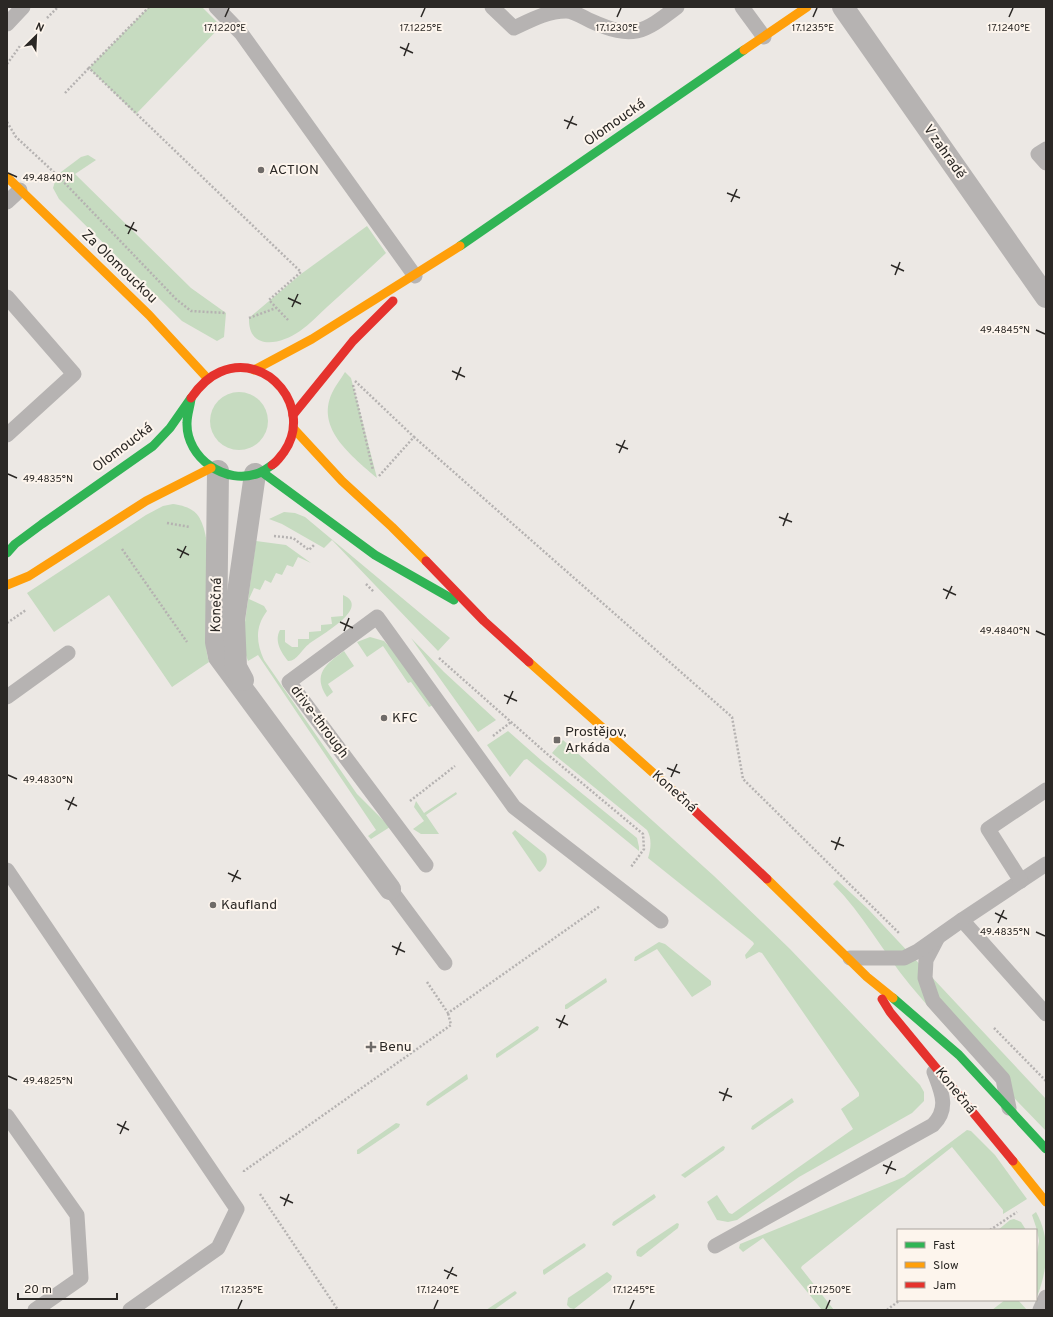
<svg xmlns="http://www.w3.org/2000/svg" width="1053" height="1317" font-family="Overpass,sans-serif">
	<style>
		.green { fill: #c6dbc0 }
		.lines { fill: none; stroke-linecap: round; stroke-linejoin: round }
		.path { stroke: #b5b2b1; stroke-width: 2.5; stroke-dasharray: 2 2; stroke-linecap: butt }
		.lane { stroke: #b6b3b2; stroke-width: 15 }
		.street { stroke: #b6b3b2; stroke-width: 22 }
		.fast { stroke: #30b455; stroke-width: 9 }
		.slow { stroke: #ff9f0a; stroke-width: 9 }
		.jam { stroke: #e5322d; stroke-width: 9 }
		.ticks { fill: none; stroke: #2b2825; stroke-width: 1.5 }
		.poi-dot { fill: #6f6b68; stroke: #fdf5ed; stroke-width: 1.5 }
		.labels { text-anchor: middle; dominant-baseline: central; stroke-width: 4; stroke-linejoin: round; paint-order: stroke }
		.street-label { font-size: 14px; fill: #2b2825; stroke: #fdf5ed }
		.poi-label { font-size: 14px; fill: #2b2825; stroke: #fdf5ed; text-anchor: start }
		.ticks-label { font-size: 10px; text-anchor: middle; fill: #2b2825; stroke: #fdf5ed; stroke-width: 4; stroke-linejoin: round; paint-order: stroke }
	</style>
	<rect width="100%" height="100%" fill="#ece8e4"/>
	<g class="green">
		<path d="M149 7H202L221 26 136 114 89 68Z"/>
		<path d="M88 155 96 160 75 174 191 288 226 313 224 337 217 341 182 321 59 199 53 188 57 175 81 157Z"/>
		<path d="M367 226 386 253C367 271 347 289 327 307 318 315 310 324 300 331 280 345 248 351 249 318L301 274Z"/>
		<path d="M345 372 351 378 377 478C353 457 315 429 332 393 335 386 341 379 345 372Z"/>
		<circle cx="239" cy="421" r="29"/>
		<path d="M173 504C181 505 194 508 199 517 214 543 207 596 207 626 206 638 205 650 209 662L172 687 109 595 54 632 27 593 146 515 163 506Z"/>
		<path d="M284 512 295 513 305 517 450 638 438 651 332 540 324 548 282 524 269 519Z"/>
		<path d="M256 541 286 545 311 563 298 557 293 567 287 565 282 575 276 573 271 583 265 580 260 590 254 588 249 599 264 606 267 611C255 627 256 642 264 660L357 794 390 827 371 839 368 836 376 830 258 655 248 661 242 644Z"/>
		<path d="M343 595C373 608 317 637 309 644 303 648 296 662 288 661 281 652 274 641 280 630H285V642L292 647H298V639H309V632L321 631V625L332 624 331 617 343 616Z"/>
		<path d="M370 637 384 641 390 647 433 705 429 707 411 682 408 683 383 646 367 657 357 642Z"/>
		<path d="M411 638 444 672 496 720 478 732Z"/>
		<path d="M344 651 354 666 328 684 333 692 327 697C312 674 326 664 344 651Z"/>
		<path d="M508 731 542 761 637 838 639 847V851L527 759 524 760 510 777 487 745Z"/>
		<path d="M563 740 714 876 790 949 920 1085 924 1092V1101L912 1113 799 1177 737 1220 728 1222 717 1220 707 1202 717 1195 729 1213 732 1214 853 1129 841 1109 859 1096V1093L762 953 759 952 746 959 745 955 754 944 753 942 648 858C651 849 652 838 647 830L552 753Z"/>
		<path d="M456 792 457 794 426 815 439 834H421L413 829 424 821 414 807 416 801 424 813Z"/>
		<path d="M515 830 545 854C549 861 546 867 540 872L538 871 512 833Z"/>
		<path d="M837 880 868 909 1046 1099V1131C1000 1083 952 1036 910 985 883 952 863 914 833 884Z"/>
		<path d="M659 942 665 944 711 981V985L692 997 657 949 636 961H634L635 957Z"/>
		<path d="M606 978 607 982 567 1009H565V1005Z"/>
		<path d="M537 1026 539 1027 538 1030 497 1058 496 1057V1054Z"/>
		<path d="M467 1074 468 1079 428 1106 426 1105 427 1102Z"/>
		<path d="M792 1098 794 1102 753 1130 751 1129 752 1126Z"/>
		<path d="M396 1123 400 1124 399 1127 359 1154H357V1150Z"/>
		<path d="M967 1130 971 1131 995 1155 1027 1199 1003 1214V1210L952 1147 802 1266 801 1268 834 1310H822L763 1238 743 1252 739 1248 740 1244 904 1177Z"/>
		<path d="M723 1146 725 1147 724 1150 685 1178 681 1175Z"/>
		<path d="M654 1194 656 1197 654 1199 614 1226 612 1225 613 1222Z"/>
		<path d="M1036 1212C1051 1238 1048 1271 1036 1299V1259L1039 1241 1037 1230 1032 1215Z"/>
		<path d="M1014 1219 1021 1222 1026 1230H998L1010 1220Z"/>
		<path d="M677 1223 679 1224 678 1228 641 1257 637 1256 636 1252 638 1249Z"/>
		<path d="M584 1243 586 1245 585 1247 544 1275 543 1273V1270Z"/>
		<path d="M607 1272 612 1276 611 1280 574 1309 570 1308 567 1305 568 1298Z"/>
		<path d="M515 1291 517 1293 515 1295 494 1310H486Z"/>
		<path d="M1005 1300H1018L1027 1310H992Z"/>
	</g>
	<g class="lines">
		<g class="path">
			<path d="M149 7 89 68 301 272 269 300 288 320"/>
			<path d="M47 18 58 7"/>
			<path d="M7 64 20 46"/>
			<path d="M65 93 89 68"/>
			<path d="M7 122 16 137 57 175 176 299 191 311 226 313"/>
			<path d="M249 318 276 308"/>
			<path d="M355 381 414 437"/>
			<path d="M353 385 373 470"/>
			<path d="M379 476 414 437 732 717 743 779 899 933"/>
			<path d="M167 523 190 527"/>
			<path d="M274 536 293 538 309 550 314 545"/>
			<path d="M122 549 187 642"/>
			<path d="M366 584 374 592"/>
			<path d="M7 623 26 610"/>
			<path d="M439 658 546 753 643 834 644 849 631 867"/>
			<path d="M493 736 511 722"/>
			<path d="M410 801 455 766"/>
			<path d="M427 982 448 1013 600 906"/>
			<path d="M994 1028 1046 1081"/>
			<path d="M244 1172V1171L451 1025 448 1013"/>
			<path d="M260 1194 338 1310"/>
			<path d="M990 1230 1017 1212"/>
			<path d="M887 1310 900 1300"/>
		</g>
		<g class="lane">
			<path d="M216 7 241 33 415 276"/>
			<path d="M492 7 514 28C531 20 547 11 566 11 574 11 584 18 591 21 633 40 643 33 677 7"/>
			<path d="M742 7 764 37"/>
			<path d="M7 24 23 7"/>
			<path d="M1046 149 1038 154 1046 163"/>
			<path d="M7 202 20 190"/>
			<path d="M7 297 74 374 7 435"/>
			<path d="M7 697 68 653"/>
			<path d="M1046 864 962 920 1046 1014"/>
			<path d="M426 865 289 682 377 617 514 807 661 921"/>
			<path d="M7 870 237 1209 218 1248 130 1310"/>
			<path d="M1021 881 988 829 1046 790"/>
			<path d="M390 889 445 963"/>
			<path d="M938 937 926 960 925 978 933 1001 1003 1079 1009 1108"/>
			<path d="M850 958H904L918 951 962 920"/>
			<path d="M7 1116 77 1215 81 1278 35 1310"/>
			<path d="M715 1246 933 1125C950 1108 941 1091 934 1072"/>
			<path d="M1040 1310 1046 1297"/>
		</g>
		<g class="street">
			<path d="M843 7 1046 297"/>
			<path d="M218 471 216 642 219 657 390 889"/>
			<path d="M243 680 236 667 234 620 255 474"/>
		</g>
		<g class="fast">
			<path d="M460 246 744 50"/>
			<path d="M191 399C190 407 187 415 187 423 186 458 226 486 259 473 263 471 268 468 272 465"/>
			<path d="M262 472 375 555 454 600"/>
			<path d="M7 553 15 544 42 524 153 446 170 428 191 398"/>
			<path d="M893 998 959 1055 1046 1149"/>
		</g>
		<g class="slow">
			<path d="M744 50 807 7"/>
			<path d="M7 177 149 315 208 379"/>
			<path d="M254 370 312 339 460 246"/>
			<path d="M294 429 342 481 392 527 426 561"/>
			<path d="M7 585 29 576 146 501 211 468"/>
			<path d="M529 662 679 796"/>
			<path d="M767 879 867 977 893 998"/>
			<path d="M1013 1161 1046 1202"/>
		</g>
		<g class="jam">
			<path d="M191 398C198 388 208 377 220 372 268 351 314 409 284 452 280 457 277 462 272 465"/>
			<path d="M293 415 353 341 393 301"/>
			<path d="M426 561 484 621 529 662"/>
			<path d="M679 796 767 879"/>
			<path d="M882 999 890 1012 1013 1161"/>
		</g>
	</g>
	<path class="ticks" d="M225 17 229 8M421 17 425 8M617 17 621 8M813 17 817 8M1009 17 1013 8M400 47 413 53M404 56 409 43M564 120 577 125M567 129 573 116M8 173 17 177M727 193 740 198M731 202 737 189M125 225 137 231M128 234 134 222M891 265 904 271M895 275 900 262M288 298 301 304M292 307 298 294M1036 330 1045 334M452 371 465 377M456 380 461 367M616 444 628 449M619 453 625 440M8 474 17 478M779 517 792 522M783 526 788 513M177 549 189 555M180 558 186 546M943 589 956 595M946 599 952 586M340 622 353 628M344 631 349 618M1036 631 1045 635M504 695 517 701M507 704 513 691M667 768 680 773M8 775 17 779M671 777 677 764M65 800 77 806M68 810 74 797M831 841 844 846M835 850 840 837M228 873 241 879M232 882 238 870M995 913 1007 919M998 923 1004 910M1036 932 1045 936M392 946 405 952M396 955 401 942M556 1019 568 1025M559 1028 565 1015M8 1076 17 1080M719 1092 732 1097M723 1101 728 1088M117 1124 129 1130M120 1134 126 1121M883 1165 896 1170M886 1174 892 1161M280 1197 293 1203M284 1206 289 1194M444 1270 457 1276M447 1279 453 1267M238 1309 242 1300M434 1309 438 1300M630 1309 634 1300M826 1309 830 1300"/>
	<g class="poi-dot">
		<circle cx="261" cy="170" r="4"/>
		<circle cx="384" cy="718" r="4"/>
		<rect x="553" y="736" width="8" height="8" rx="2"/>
		<circle cx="213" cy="905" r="4"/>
		<path d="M369 1041h4v4h4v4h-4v4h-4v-4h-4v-4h4z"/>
	</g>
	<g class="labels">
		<g class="street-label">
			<text transform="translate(615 123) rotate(-35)">Olomoucká</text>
			<text transform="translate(944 152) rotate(55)">V zahradě</text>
			<text transform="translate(119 267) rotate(44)">Za Olomouckou</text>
			<text transform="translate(123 448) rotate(-37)">Olomoucká</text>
			<text transform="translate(217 605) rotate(-89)">Konečná</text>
			<text transform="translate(319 722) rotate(53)">drive-through</text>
			<text transform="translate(674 792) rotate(42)">Konečná</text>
			<text transform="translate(955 1091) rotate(51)">Konečná</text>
		</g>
		<g class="poi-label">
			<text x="269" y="170">ACTION</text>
			<text x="392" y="718">KFC</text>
			<text x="565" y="732">Prostějov,<tspan x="565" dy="16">Arkáda</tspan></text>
			<text x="221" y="905">Kaufland</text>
			<text x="379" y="1047">Benu</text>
		</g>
	</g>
	<g class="ticks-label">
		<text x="225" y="31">17.1220°E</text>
		<text x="421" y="31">17.1225°E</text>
		<text x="617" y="31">17.1230°E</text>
		<text x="813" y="31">17.1235°E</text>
		<text x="1009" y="31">17.1240°E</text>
		<text x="48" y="181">49.4840°N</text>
		<text x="1005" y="333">49.4845°N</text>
		<text x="48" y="482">49.4835°N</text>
		<text x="1005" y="634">49.4840°N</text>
		<text x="48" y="783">49.4830°N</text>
		<text x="1005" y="935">49.4835°N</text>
		<text x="48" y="1084">49.4825°N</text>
		<text x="242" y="1293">17.1235°E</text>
		<text x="438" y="1293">17.1240°E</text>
		<text x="634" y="1293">17.1245°E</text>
		<text x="830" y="1293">17.1250°E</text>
	</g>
	<rect width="1053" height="1317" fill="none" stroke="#2b2825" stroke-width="16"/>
	<rect x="897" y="1229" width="140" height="72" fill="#fdf5ed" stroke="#a9a39d"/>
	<rect x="905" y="1242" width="20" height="6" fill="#30b455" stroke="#a9a39d"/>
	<text x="933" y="1249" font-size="12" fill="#2b2825">Fast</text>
	<rect x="905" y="1262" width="20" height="6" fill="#ff9f0a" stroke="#a9a39d"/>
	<text x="933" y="1269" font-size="12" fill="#2b2825">Slow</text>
	<rect x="905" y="1282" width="20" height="6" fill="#e5322d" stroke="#a9a39d"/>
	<text x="933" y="1289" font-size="12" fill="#2b2825">Jam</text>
	<g transform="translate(36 36) rotate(24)" stroke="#fdf5ed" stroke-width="3" paint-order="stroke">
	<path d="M0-3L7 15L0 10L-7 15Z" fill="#2b2825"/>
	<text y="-6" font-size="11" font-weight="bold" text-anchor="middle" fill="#2b2825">N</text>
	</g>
	<path d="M18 1293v6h99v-6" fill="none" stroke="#2b2825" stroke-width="2"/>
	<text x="24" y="1293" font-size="12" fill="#2b2825" stroke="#fdf5ed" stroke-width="3" paint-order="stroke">20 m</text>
</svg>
